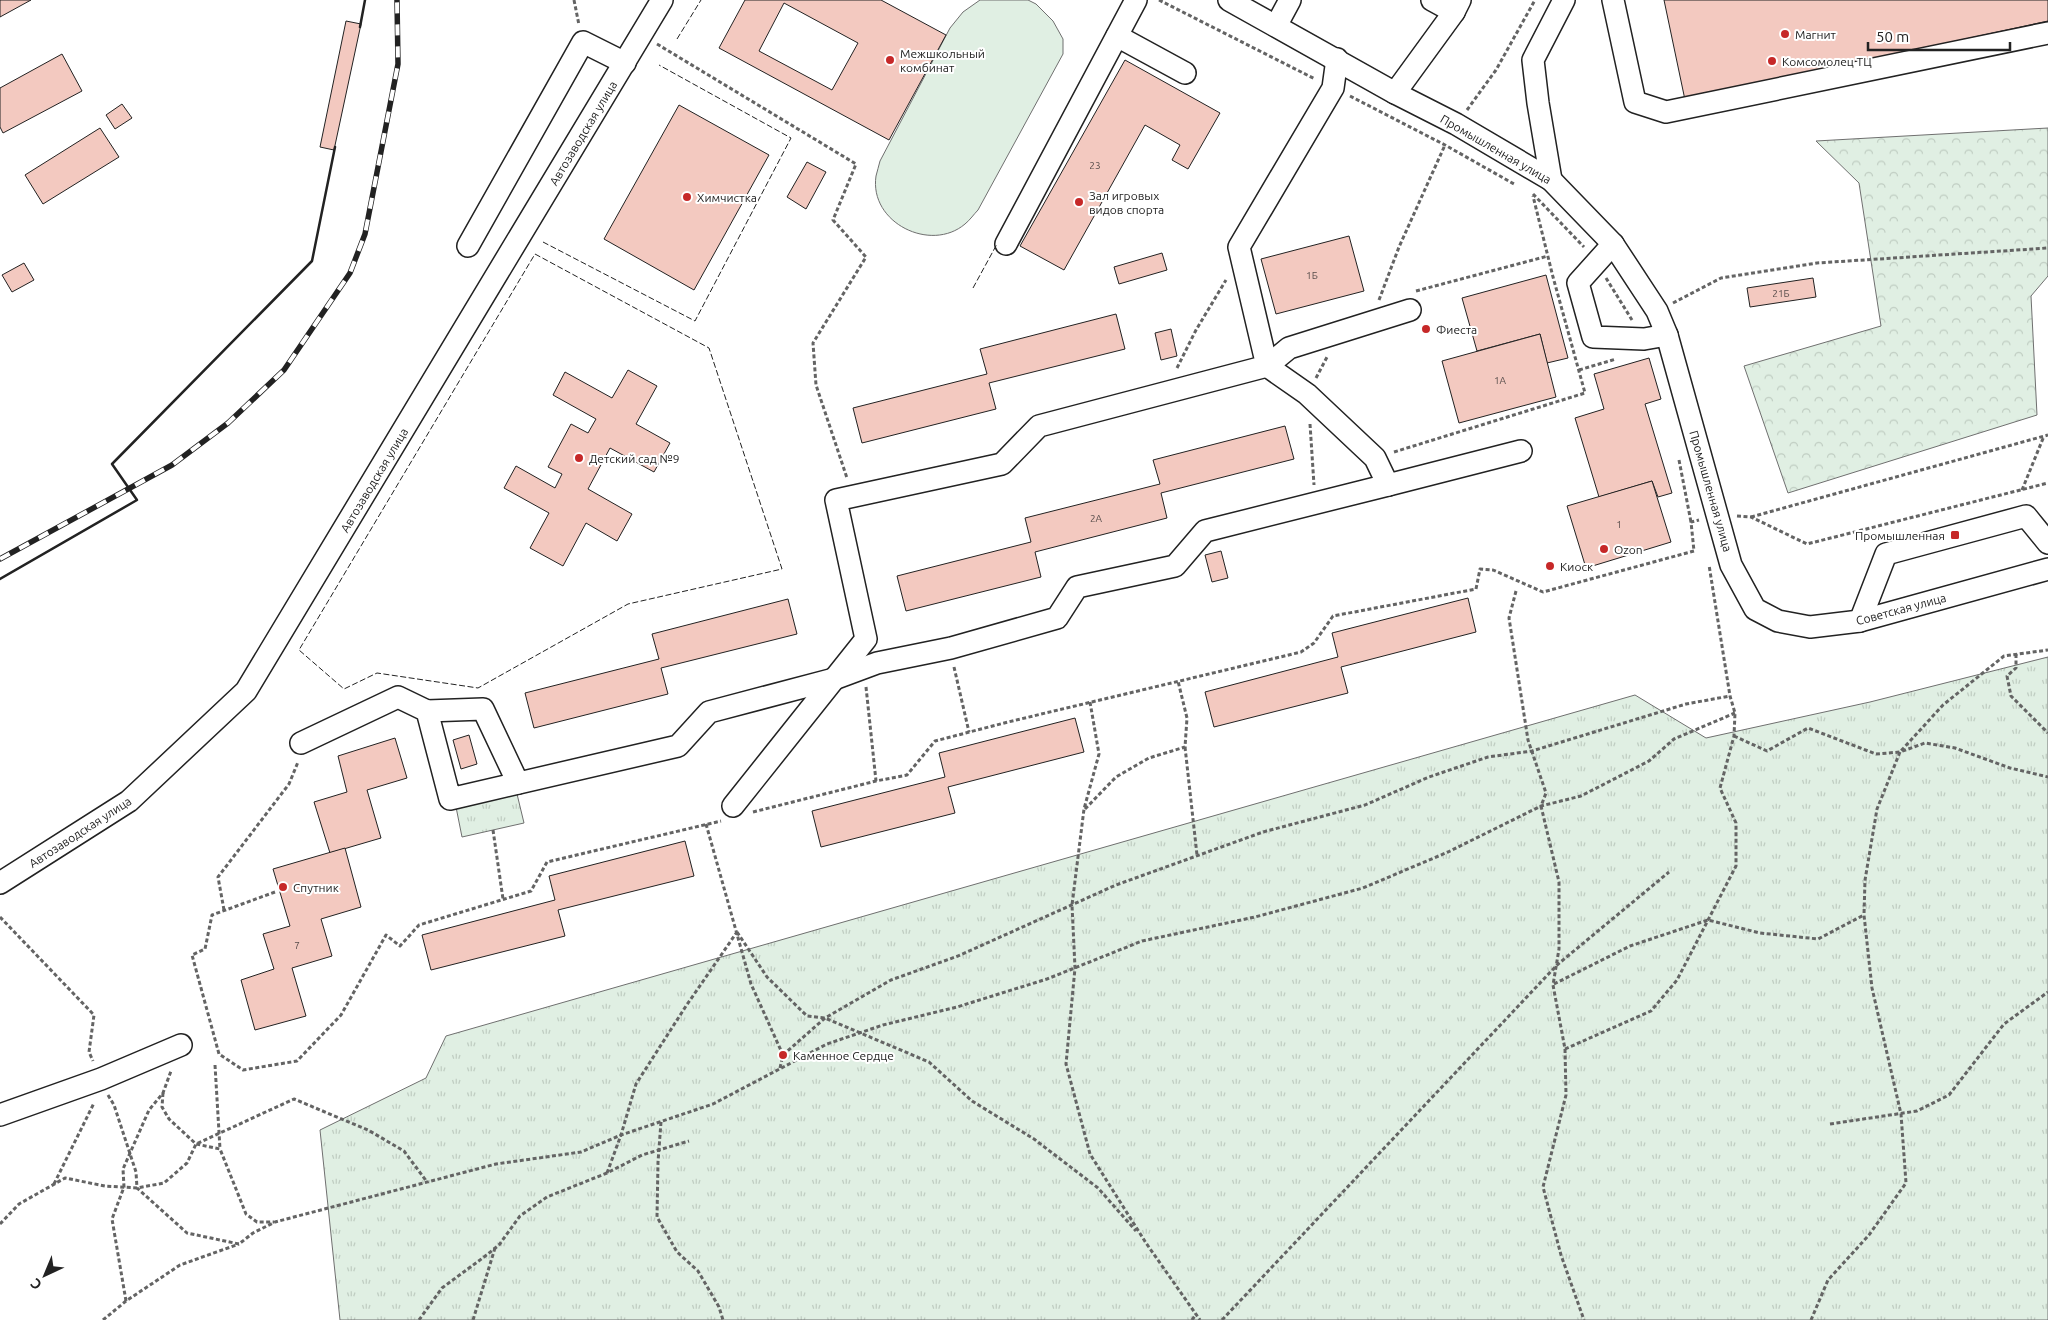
<svg xmlns="http://www.w3.org/2000/svg" width="2048" height="1320" font-family="Ubuntu,sans-serif">
	<style>
		.forest { fill: url(#forest-crowns); stroke: #6f6f6f }
		.park { fill: url(#park-tufts); stroke: #6f6f6f }
		.pitch { fill: #e0efe3; stroke: #6f6f6f }
		.building { fill: #f3c9c0; stroke: #222; fill-rule: evenodd }
		.lines { fill: none; stroke-linecap: round; stroke-linejoin: round }
		.minor-casing { stroke: #222; stroke-width: 24 }
		.path { stroke: #646464; stroke-width: 3; stroke-dasharray: 4 2.5; stroke-linecap: butt }
		.minor { stroke: #fff; stroke-width: 21 }
		.rail-casing { stroke: #222; stroke-width: 5.5 }
		.rail { stroke: #fff; stroke-width: 4; stroke-dasharray: 11; stroke-linecap: butt }
		.fence { stroke: #222; stroke-width: 1; stroke-dasharray: 6 2.5; stroke-linecap: butt }
		.wall { stroke: #222; stroke-width: 2.5 }
		.poi-dot { fill: #c62828; stroke: #fff; stroke-width: 2 }
		.labels { text-anchor: middle; dominant-baseline: central; stroke-width: 4; stroke-linejoin: round; paint-order: stroke }
		.number-label { font-size: 10px; fill: #564c4a }
		.poi-label { font-size: 12px; fill: #222; stroke: #fff; text-anchor: start }
		.street-label { font-size: 12px; fill: #222; stroke: #fff }
	</style>
	<defs>
		<pattern id="forest-crowns" width="20" height="18" patternUnits="userSpaceOnUse" patternTransform="scale(1.25)"><rect width="20" height="18" fill="#e0efe3"/><path d="M2 6a3 3 0 1 1 6 0M12 15a3 3 0 1 1 6 0" fill="none" stroke="#c0cdc2"/></pattern>
		<pattern id="park-tufts" width="24" height="20" patternUnits="userSpaceOnUse" patternTransform="scale(1.25)"><rect width="24" height="20" fill="#e0efe3"/><path d="M3 7l-1-3M5 7V3M7 7l1-3M15 17l-1-3M17 17v-4M19 17l1-3" fill="none" stroke="#c0cdc2"/></pattern>
	</defs>
	<rect width="100%" height="100%" fill="#fff"/>
	<path class="forest" d="M2048 128V276L2031 296 2037 415 1788 493 1744 366 1881 326 1859 183 1816 141Z"/>
	<g class="park">
		<path d="M2048 657V1320H340L320 1130 426 1078 446 1036 1635 695 1706 738 1870 702Z"/>
		<path d="M517 794 524 823 462 837 456 807Z"/>
	</g>
	<path class="pitch" d="M980 0H1028L1036 4 1053 21 1063 39V54L978 210C974 214 970 220 965 224 931 253 869 223 876 176 877 171 879 166 880 161L950 28 963 12Z"/>
	<g class="building">
		<path d="M0 0H31L0 17Z"/>
		<path d="M745 0H881L946 35 889 140 719 48ZM784 3 858 43 832 90 759 51Z"/>
		<path d="M1664 0H2048V21L1685 100Z"/>
		<path d="M346 21 361 24 334 150 320 147Z"/>
		<path d="M62 54 82 91 3 133 0 127V88Z"/>
		<path d="M1125 60 1220 113 1188 169 1172 160 1180 145 1145 125 1064 270 1020 246Z"/>
		<path d="M122 104 132 118 115 129 106 115Z"/>
		<path d="M679 105 769 155 694 290 604 239Z"/>
		<path d="M100 128 119 157 43 204 25 175Z"/>
		<path d="M807 162 826 172 806 209 787 197Z"/>
		<path d="M1349 236 1364 291 1276 314 1261 259Z"/>
		<path d="M1162 253 1167 270 1119 284 1114 267Z"/>
		<path d="M24 263 34 280 12 292 2 275Z"/>
		<path d="M1546 275 1568 358 1547 363 1540 334 1477 351 1462 298Z"/>
		<path d="M1813 278 1816 297 1750 307 1747 288Z"/>
		<path d="M1116 314 1125 349 989 383 996 409 862 443 853 408 987 374 980 349Z"/>
		<path d="M1171 329 1177 356 1161 360 1155 333Z"/>
		<path d="M1540 334 1556 397 1459 423 1442 361Z"/>
		<path d="M1649 358 1661 399 1645 404 1672 493 1658 497 1652 481 1599 497 1575 418 1604 409 1594 374Z"/>
		<path d="M628 370 657 386 636 424 670 443 654 472 610 448 588 489 632 514 617 541 586 523 563 566 530 548 549 513 504 488 516 466 555 488 562 474 548 467 571 424 588 433 596 419 553 395 565 372 612 398Z"/>
		<path d="M1285 426 1294 459 1161 493 1167 518 1035 552 1041 577 906 611 897 576 1031 542 1025 518 1160 484 1153 460Z"/>
		<path d="M1652 481 1671 542 1586 568 1567 506Z"/>
		<path d="M1221 551 1228 578 1212 582 1205 555Z"/>
		<path d="M1468 598 1476 632 1341 667 1348 693 1214 727 1205 692 1338 657 1332 633Z"/>
		<path d="M788 599 797 634 661 668 668 694 534 728 525 693 659 659 652 634Z"/>
		<path d="M1075 718 1084 752 948 787 955 813 821 847 812 811 945 777 939 753Z"/>
		<path d="M469 735 477 764 461 769 453 740Z"/>
		<path d="M395 738 407 778 367 790 381 838 330 853 314 802 347 792 338 756Z"/>
		<path d="M685 841 694 876 558 910 565 936 431 970 422 935 555 900 549 876Z"/>
		<path d="M345 848 361 907 321 919 332 956 292 968 306 1016 255 1030 241 980 274 969 263 934 290 926 273 869Z"/>
	</g>
	<g class="lines">
		<defs>
			<g id="minor">
				<path d="M1229 0 1395 93 1456 124 1551 180 1613 244 1657 311 1667 335 1731 565 1755 609 1778 621 1810 627 1860 621 2048 569"/>
				<path d="M1432 0 1454 12 1460 0"/>
				<path d="M1613 0 1635 102 1666 112 2048 33"/>
				<path d="M1276 26 1290 0"/>
				<path d="M1117 36 1185 73"/>
				<path d="M1395 93 1454 12"/>
				<path d="M1551 180 1538 103 1533 60 1564 0"/>
				<path d="M1006 244 1136 0"/>
				<path d="M1613 244 1578 283 1593 337 1644 339 1667 335"/>
				<path d="M468 246 583 42 625 63"/>
				<path d="M1388 485 1521 451"/>
				<path d="M1860 621 1886 554 2026 516 2048 543"/>
				<path d="M427 711 483 709 518 783"/>
				<path d="M301 743 398 697 427 711 450 799 678 746 709 712 834 679 877 663 951 648 1057 618 1077 587 1175 566 1205 531 1388 485 1375 458 1307 394 1267 366 1289 348 1410 310"/>
				<path d="M733 806 866 639 836 500 1002 464 1039 426 1267 366 1239 247 1333 88 1337 59"/>
				<path d="M0 883 129 801 246 691 662 0"/>
				<path d="M0 1115 101 1079 181 1045"/>
			</g>
		</defs>
		<use href="#minor" class="minor-casing"/>
		<g class="path">
			<path d="M574 0 579 25"/>
			<path d="M1159 0 1315 79"/>
			<path d="M657 44 856 164 833 220 866 257 813 343 816 385 847 478"/>
			<path d="M1350 96 1445 145 1514 184"/>
			<path d="M1467 110 1496 70 1535 0"/>
			<path d="M1533 194 1584 247"/>
			<path d="M1606 278 1632 320"/>
			<path d="M1416 291 1548 256"/>
			<path d="M1379 300 1399 247 1445 145"/>
			<path d="M1673 303 1721 278 1817 263 2048 248"/>
			<path d="M1177 368 1196 330 1226 280"/>
			<path d="M1579 370 1616 359"/>
			<path d="M1316 378 1327 357"/>
			<path d="M1310 424 1314 485"/>
			<path d="M1394 452 1585 393 1553 277 1533 196"/>
			<path d="M1679 460 1691 522"/>
			<path d="M2022 490 2044 436"/>
			<path d="M1737 516 1751 517 1807 544 2048 483"/>
			<path d="M1751 517 2048 435"/>
			<path d="M1516 591 1509 618 1528 740 1546 793 1541 806 1559 882V949L1553 985 1565 1049 1566 1095 1543 1187 1561 1255 1584 1320"/>
			<path d="M2016 654V668L2007 676 2011 696 2048 733"/>
			<path d="M954 667 969 732"/>
			<path d="M866 687 876 781"/>
			<path d="M1090 702 1099 754 1084 809 1072 905 1075 968 1066 1064 1090 1154 1146 1243 1200 1320"/>
			<path d="M1734 736 1767 751 1808 728 1876 754 1900 752 1943 705 2004 656 2048 650"/>
			<path d="M1185 747 1197 855"/>
			<path d="M1085 809 1116 777 1149 758 1185 747 1187 718 1178 681"/>
			<path d="M753 812 876 781 907 775 935 741 1008 722 1301 652 1314 643 1333 616 1476 589 1480 569 1493 570 1543 592 1694 551 1691 522 1699 520"/>
			<path d="M706 824 751 984 783 1055 780 1068"/>
			<path d="M493 830 503 899"/>
			<path d="M275 892 212 915 205 949 192 955 219 1054 243 1070 297 1061 341 1015 386 935 400 946 419 925 531 891 547 862 721 821"/>
			<path d="M224 910 218 877 289 784 298 762"/>
			<path d="M0 917 94 1015 89 1052 93 1061"/>
			<path d="M737 932 767 977 807 1016 825 1018 929 1062 972 1101 1034 1139 1098 1188 1136 1231"/>
			<path d="M1554 984 1630 946 1708 920 1760 933 1818 939 1864 915"/>
			<path d="M1565 1049 1651 1011 1677 980 1736 866V823L1720 788 1734 736 1735 713 1730 696 1709 565"/>
			<path d="M783 1055 825 1018 891 980 958 956 1116 885 1263 832 1365 805 1429 777 1488 757 1532 751 1686 704 1730 696"/>
			<path d="M215 1065 220 1149"/>
			<path d="M163 1093 162 1107 169 1119 196 1144 220 1149 246 1214 257 1222H274"/>
			<path d="M108 1095 114 1105 136 1172 137 1188 187 1233 239 1244 253 1233 275 1222 496 1164 581 1152 621 1135 713 1104 827 1044 883 1025 957 1007 1047 979 1142 941 1255 917 1363 888 1448 852 1541 806 1581 796 1649 761 1674 739 1735 713"/>
			<path d="M661 1122 658 1162 657 1217 677 1252 698 1271 719 1307 723 1320"/>
			<path d="M1830 1124 1917 1111 1949 1095 2004 1024 2048 992"/>
			<path d="M607 1173 621 1135 636 1084 686 1006 737 932"/>
			<path d="M54 1184 94 1103"/>
			<path d="M0 1224 19 1204 65 1178 105 1186 137 1188 164 1183 187 1163 196 1144 294 1099 368 1130 404 1151 427 1182"/>
			<path d="M126 1301 112 1219 124 1187 123 1169 149 1110 163 1093 171 1071"/>
			<path d="M103 1320 126 1301 180 1265 239 1244"/>
			<path d="M419 1320 442 1288 484 1257 499 1245 520 1216 547 1197 607 1173 642 1155 689 1141"/>
			<path d="M473 1320 495 1248"/>
			<path d="M1192 1320 1196 1314"/>
			<path d="M1222 1320 1557 965 1669 872"/>
			<path d="M1811 1320 1828 1280 1869 1235 1906 1183 1901 1114 1872 988 1864 915 1865 880 1877 809 1900 752 1925 743 1955 748 2010 768 2048 777"/>
		</g>
		<use href="#minor" class="minor"/>
		<defs>
			<path id="rail" d="M0 559 172 465 228 423 284 370 350 273 365 234 398 64 397 0"/>
		</defs>
		<use href="#rail" class="rail-casing"/>
		<use href="#rail" class="rail"/>
		<g class="fence">
			<path d="M677 39 701 0"/>
			<path d="M543 242 695 321 791 138 659 65"/>
			<path d="M535 254 709 348 782 569 628 604 478 688 377 673 344 689 299 650Z"/>
			<path d="M973 288 997 244"/>
		</g>
		<g class="wall">
			<path d="M360 27 365 0"/>
			<path d="M0 579 137 500 112 464 312 261 335 147"/>
		</g>
	</g>
	<g class="poi-dot">
		<circle cx="1785" cy="34" r="5"/>
		<circle cx="890" cy="60" r="5"/>
		<circle cx="1772" cy="61" r="5"/>
		<circle cx="687" cy="197" r="5"/>
		<circle cx="1079" cy="202" r="5"/>
		<circle cx="1426" cy="329" r="5"/>
		<circle cx="579" cy="458" r="5"/>
		<rect x="1950" y="530" width="10" height="10" rx="2.5"/>
		<circle cx="1604" cy="549" r="5"/>
		<circle cx="1550" cy="566" r="5"/>
		<circle cx="283" cy="887" r="5"/>
		<circle cx="783" cy="1055" r="5"/>
	</g>
	<g class="labels">
		<g class="number-label">
			<text x="1095" y="165">23</text>
			<text x="1312" y="275">1Б</text>
			<text x="1781" y="293">21Б</text>
			<text x="1500" y="380">1А</text>
			<text x="1096" y="518">2А</text>
			<text x="1619" y="524">1</text>
			<text x="297" y="945">7</text>
		</g>
		<g class="poi-label">
			<text x="1795" y="34">Магнит</text>
			<text x="900" y="53">Межшкольный<tspan x="900" dy="14">комбинат</tspan></text>
			<text x="1782" y="61">Комсомолец ТЦ</text>
			<text x="1089" y="195">Зал игровых<tspan x="1089" dy="14">видов спорта</tspan></text>
			<text x="697" y="197">Химчистка</text>
			<text x="1436" y="329">Фиеста</text>
			<text x="589" y="458">Детский сад №9</text>
			<text x="1945" y="535" text-anchor="end">Промышленная</text>
			<text x="1614" y="549">Ozon</text>
			<text x="1560" y="566">Киоск</text>
			<text x="293" y="887">Спутник</text>
			<text x="793" y="1055">Каменное Сердце</text>
		</g>
		<g class="street-label">
			<text transform="translate(583 133) rotate(-59)">Автозаводская улица</text>
			<text transform="translate(1496 149) rotate(30)">Промышленная улица</text>
			<text transform="translate(374 480) rotate(-59)">Автозаводская улица</text>
			<text transform="translate(1711 491) rotate(74)">Промышленная улица</text>
			<text transform="translate(1901 609) rotate(-15)">Советская улица</text>
			<text transform="translate(80 832) rotate(-33)">Автозаводская улица</text>
		</g>
	</g>
	<g transform="translate(45 1275) rotate(224)" stroke="#ffffff" stroke-width="4" paint-order="stroke">
	<path d="M0-4L9 19L0 12L-9 19Z" fill="#222222"/>
	<text y="-8" font-size="14" font-weight="bold" text-anchor="middle" fill="#222222">С</text>
	</g>
	<path d="M1868 42v8h142v-8" fill="none" stroke="#222222" stroke-width="2.5"/>
	<text x="1876" y="42" font-size="15" fill="#222222" stroke="#ffffff" stroke-width="4" paint-order="stroke">50 m</text>
</svg>
